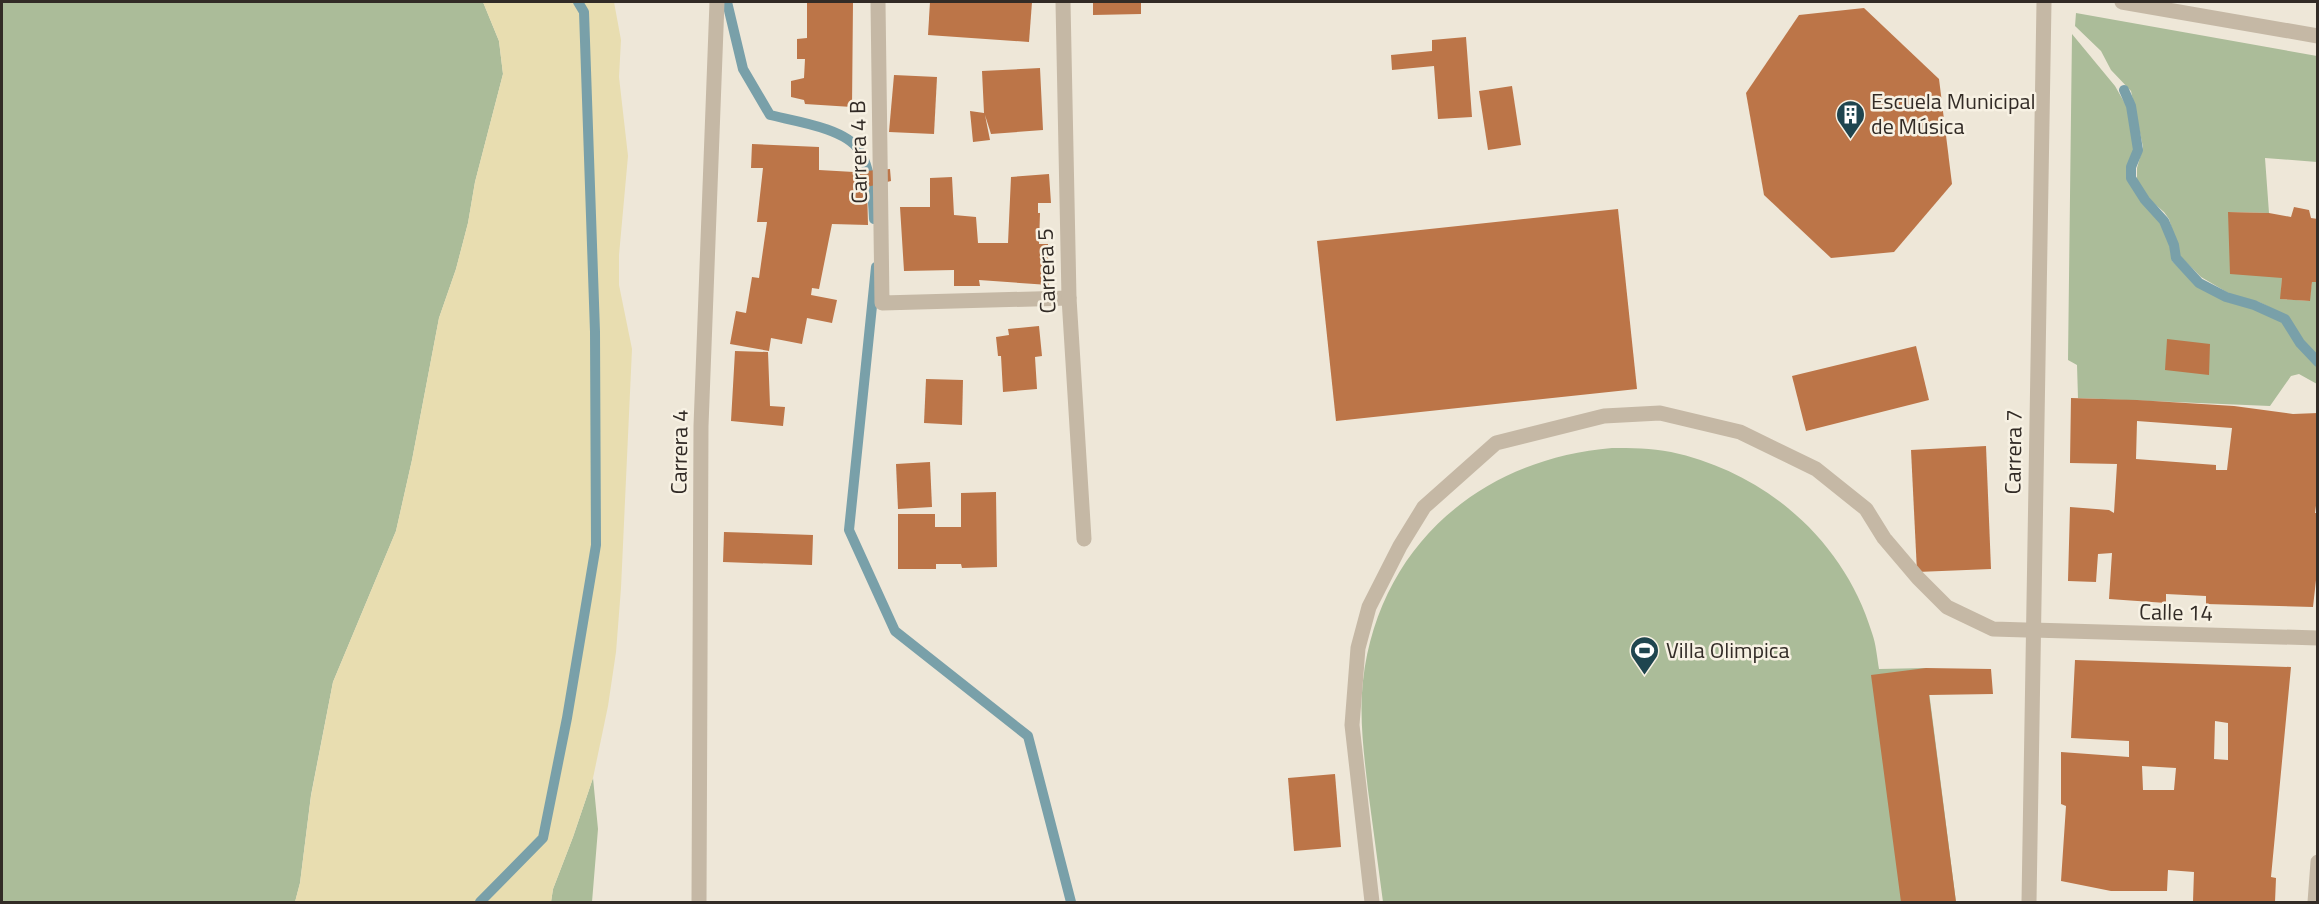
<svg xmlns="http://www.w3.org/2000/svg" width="2319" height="904" font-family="'Titillium Web',sans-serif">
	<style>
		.green { fill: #abbc99 }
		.sand { fill: #e8ddb0 }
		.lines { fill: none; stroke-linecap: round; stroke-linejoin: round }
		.stream { stroke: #79a0a9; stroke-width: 10 }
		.building { fill: #bc7548; fill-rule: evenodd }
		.minor { stroke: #c5b8a5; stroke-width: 15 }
		.tertiary { stroke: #c5b8a5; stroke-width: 15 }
		.labels { text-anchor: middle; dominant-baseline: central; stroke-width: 5; stroke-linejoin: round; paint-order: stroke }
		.poi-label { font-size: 22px; fill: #322b26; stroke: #f7f1e3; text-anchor: start }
		.street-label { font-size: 22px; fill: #322b26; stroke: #f7f1e3 }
	</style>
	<rect width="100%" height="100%" fill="#eee7d8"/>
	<g class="green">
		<path d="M2 2H483L499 41 503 74 475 182 468 223 456 269 439 318 412 460 396 531 333 682 311 795 300 883 295 902H2Z"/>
		<path d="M2076 13 2317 56V162L2265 158 2269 213 2229 212 2282 278 2281 299 2309 301 2312 282H2317V355L2307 345 2285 315 2259 302 2230 294 2201 277 2180 256 2169 219 2164 212 2150 200 2137 181V168L2143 147 2131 91 2111 70 2101 51 2075 26Z"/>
		<path d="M2072 34 2115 86 2127 107 2135 148 2128 164V178L2143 202 2162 223 2170 247 2172 261 2197 285 2228 302 2254 309 2282 321 2300 347 2317 366V384L2299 374 2291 376 2270 406 2078 398 2077 365 2068 360Z"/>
		<path d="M1612 448C1631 448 1651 448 1671 452 1765 472 1844 540 1872 633 1876 644 1877 657 1879 669L1926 668 1956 902H1383C1378 865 1373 827 1368 790 1364 755 1359 717 1363 681 1378 547 1480 459 1612 448Z"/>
		<path d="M593 778 598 829 592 902H551L553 889 573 837Z"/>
	</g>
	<path class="sand" d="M483 2H614L621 40 619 77 628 156 619 255V285L632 349 621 588 616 652 608 706 593 778 573 837 553 889 551 902H295L300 883 311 796 333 682 396 531 412 460 439 318 456 269 468 223 475 182 503 74 499 41Z"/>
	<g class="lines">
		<g class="stream">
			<path d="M727 2 743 69 770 115C794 121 845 128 859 150 871 169 873 197 874 219"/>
			<path d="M2124 90 2131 106 2138 150 2131 167V178L2145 200 2164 221 2174 245 2176 258 2199 283 2226 297 2254 305 2285 319 2300 343 2318 362"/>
			<path d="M876 267 849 530 895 631 1028 736 1071 902"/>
			<path d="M480 902 543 838 567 718 596 545 595 332 584 12 578 2"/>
		</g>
	</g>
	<g class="building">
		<path d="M807 2H853L852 107 805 104 804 100 791 97V81L804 78 805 59H797V39L807 38Z"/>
		<path d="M930 2H1032L1029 42 928 35Z"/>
		<path d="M1093 2H1141V14L1093 15Z"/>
		<path d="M1864 8 1939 79 1952 184 1894 252 1831 258 1764 195 1746 93 1799 15Z"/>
		<path d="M1466 37 1472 117 1438 119 1434 66 1392 70 1391 55 1432 51V40Z"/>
		<path d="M1040 68 1043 130 991 134 985 115 990 140 973 142 970 111 984 113 982 71Z"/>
		<path d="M894 75 937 77 934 134 889 132Z"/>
		<path d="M1512 86 1521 145 1488 150 1479 91Z"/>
		<path d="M752 144 819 147V170L854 172 890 169 891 181 867 187 868 225 832 224 819 289 812 288 811 295 837 300 832 323 807 318 802 344 771 338 769 351 730 344 736 311 746 313 752 277 759 278 767 222H757L763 168H751Z"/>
		<path d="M1049 174 1051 203H1038V213H1040L1039 244H1048L1049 285 979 280 980 286H954V270L904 271 900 207H930V178L952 177 954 215 976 217 978 243H1008L1011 177Z"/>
		<path d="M2294 207 2309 210 2311 218 2318 219V282H2312L2310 301 2280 299 2282 278 2230 274 2228 212 2269 213 2291 217Z"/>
		<path d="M1618 209 1637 389 1336 421 1317 241Z"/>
		<path d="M1039 326 1042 356 1035 357 1037 389 1003 392 1001 356H998L996 337 1009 335 1008 329Z"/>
		<path d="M2167 339 2210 344 2209 375 2165 370Z"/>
		<path d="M1916 346 1929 400 1806 431 1792 376Z"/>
		<path d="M735 351 768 352 770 406 785 407 783 426 731 421Z"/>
		<path d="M926 379 963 380 962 425 924 423Z"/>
		<path d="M2071 398 2137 400 2234 406 2293 414 2318 413V491L2315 513H2318V562L2313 607 2206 604V596L2166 594V603L2109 599 2112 553 2098 554 2096 582 2068 581 2070 507 2109 510 2114 513 2117 464 2070 463ZM2137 421 2232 428 2227 470H2216V465L2136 459Z"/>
		<path d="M1986 446 1991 569 1917 572 1911 450Z"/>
		<path d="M930 462 932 507 898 509 896 464Z"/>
		<path d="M996 492 997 567 962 568 961 564H936V569H898V514H935V527H961V493Z"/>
		<path d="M724 532 813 535 812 565 723 562Z"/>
		<path d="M2075 660 2291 667 2271 877 2276 878 2275 902 2193 901 2194 872 2168 870 2167 891H2111L2061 881 2066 806 2061 804V752L2129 757V741L2071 738ZM2215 721 2228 723V760L2214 759ZM2142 766 2176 768 2174 790H2143Z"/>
		<path d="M1926 668 1991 669 1993 694 1929 695 1956 902H1901L1871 675Z"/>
		<path d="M1335 774 1341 847 1294 851 1288 778Z"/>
	</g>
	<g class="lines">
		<g class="minor">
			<path d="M878 2 882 303 1069 298"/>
			<path d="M1063 2 1069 298 1084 539"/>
			<path d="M2122 2 2318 36"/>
			<path d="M699 902 701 426 717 2"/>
			<path d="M1372 902 1352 725 1358 648 1369 607 1400 546 1424 507 1496 443 1604 416 1660 413 1740 432 1816 469 1866 509 1884 538 1918 578 1947 607 1993 629 2318 638"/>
			<path d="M2315 902 2318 862"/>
		</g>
		<path class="tertiary" d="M2029 902 2044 2"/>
	</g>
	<defs>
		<symbol id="building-pin" viewBox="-11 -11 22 30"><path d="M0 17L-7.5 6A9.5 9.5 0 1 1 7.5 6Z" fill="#1f454f" stroke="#f7f1e3"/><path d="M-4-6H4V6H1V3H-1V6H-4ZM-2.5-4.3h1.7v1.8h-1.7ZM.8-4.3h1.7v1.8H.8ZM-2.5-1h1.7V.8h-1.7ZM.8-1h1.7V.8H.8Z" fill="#fff"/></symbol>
		<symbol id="stadium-pin" viewBox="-11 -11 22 30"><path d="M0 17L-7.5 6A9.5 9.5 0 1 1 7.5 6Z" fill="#1f454f" stroke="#f7f1e3"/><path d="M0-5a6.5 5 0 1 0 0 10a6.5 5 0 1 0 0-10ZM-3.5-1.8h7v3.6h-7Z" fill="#fff"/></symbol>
	</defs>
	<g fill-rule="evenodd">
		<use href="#building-pin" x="1834" y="98" width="33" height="45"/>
		<use href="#stadium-pin" x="1628" y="634" width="33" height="45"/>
	</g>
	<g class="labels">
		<g class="poi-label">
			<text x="1871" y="101">Escuela Municipal<tspan x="1871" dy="25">de Música</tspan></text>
			<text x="1666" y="650">Villa Olimpica</text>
		</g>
		<g class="street-label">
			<text transform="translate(858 152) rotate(-91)">Carrera 4 B</text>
			<text transform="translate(1046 271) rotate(-92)">Carrera 5</text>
			<text transform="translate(679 452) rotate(-89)">Carrera 4</text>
			<text transform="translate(2013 452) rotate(-89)">Carrera 7</text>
			<text transform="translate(2176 612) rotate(1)">Calle 14</text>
		</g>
	</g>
	<rect width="2319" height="904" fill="none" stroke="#322b26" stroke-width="6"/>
</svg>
